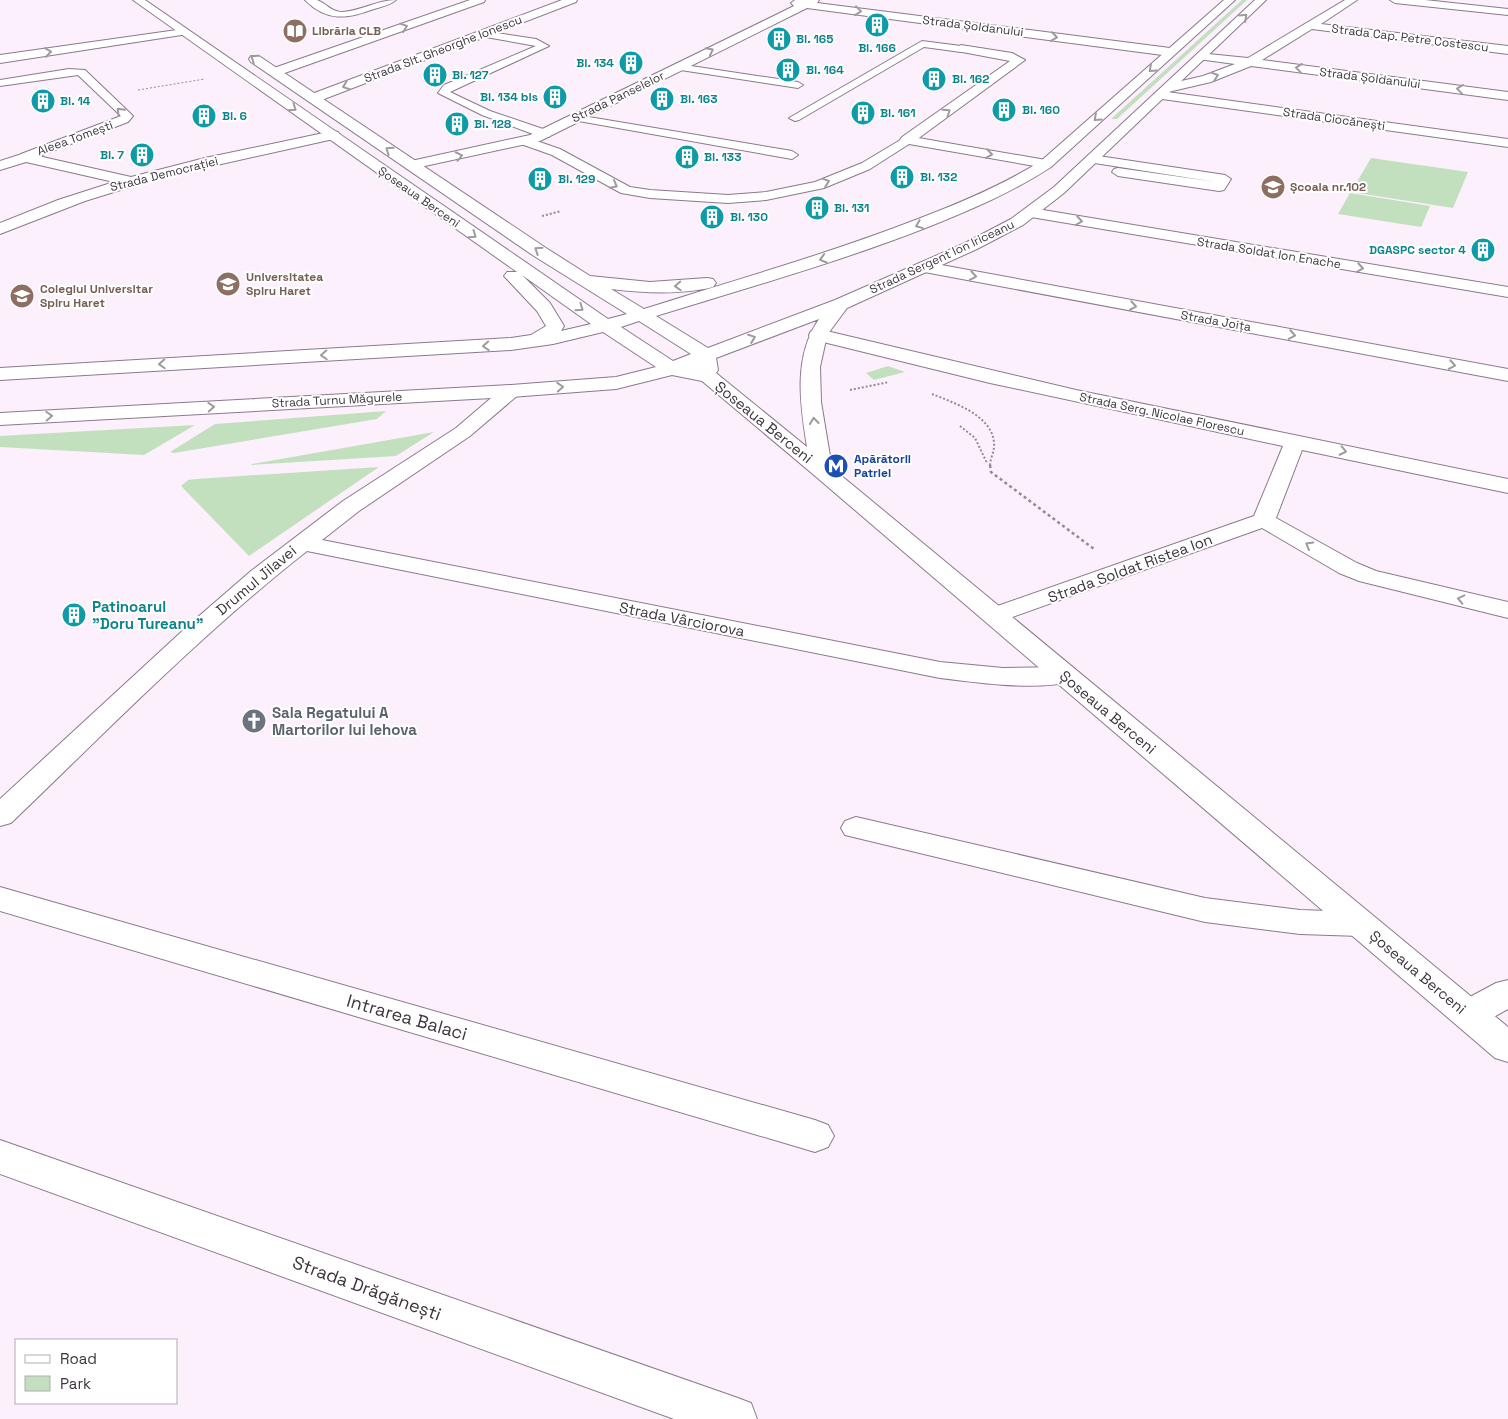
<svg xmlns="http://www.w3.org/2000/svg" width="1508" height="1419" font-family="'Space Grotesk',sans-serif">
	<style>
		.green { fill: #c2e0bd }
		.lines { fill: none; stroke-linecap: round; stroke-linejoin: round }
		.service-casing { stroke: #8b798d; stroke-width: 2 }
		.minor-casing { stroke: #8b798d; stroke-width: 2 }
		.secondary-casing { stroke: #8b798d; stroke-width: 2 }
		.path-far2 { stroke: #938a94; stroke-width: 1; stroke-dasharray: 2 2; stroke-linecap: butt }
		.path-far1 { stroke: #938a94; stroke-width: 2; stroke-dasharray: 2 2; stroke-linecap: butt }
		.path { stroke: #938a94; stroke-width: 2.5; stroke-dasharray: 3 3; stroke-linecap: butt }
		.service { fill: #fff; fill-rule: evenodd }
		.minor { fill: #fff; fill-rule: evenodd }
		.secondary { fill: #fff; fill-rule: evenodd }
		.oneway { stroke: #9e9a9e }
		.labels { text-anchor: middle; dominant-baseline: central; stroke-width: 4; stroke-linejoin: round; paint-order: stroke }
		.far-street-label { font-size: 12px; fill: #3d353d; stroke: #fff }
		.far-education-label { font-size: 12px; font-weight: bold; fill: #785e54; stroke: #fff; text-anchor: start }
		.far-culture-label { font-size: 12px; font-weight: bold; fill: #0d838f; stroke: #fff; text-anchor: start }
		.far-transit-label { font-size: 12px; font-weight: bold; fill: #164399; stroke: #fff; text-anchor: start }
		.street-label { font-size: 15px; fill: #3d353d; stroke: #fff }
		.culture-label { font-size: 15px; font-weight: bold; fill: #0d838f; stroke: #fff; text-anchor: start }
		.worship-label { font-size: 15px; font-weight: bold; fill: #5b616d; stroke: #fff; text-anchor: start }
		.near-street-label { font-size: 18px; fill: #3d353d; stroke: #fff }
	</style>
	<rect width="100%" height="100%" fill="#fcf0fd"/>
	<g class="green">
		<path d="M1242 0H1247L1117 119H1111Z"/>
		<path d="M1371 158 1468 172 1453 208 1351 192Z"/>
		<path d="M1350 193 1430 206 1421 227 1338 214Z"/>
		<path d="M888 366 905 372 874 380 866 373Z"/>
		<path d="M386 411 377 419 174 453 170 452 215 424Z"/>
		<path d="M195 425 144 455 0 447V436Z"/>
		<path d="M434 432 396 456 251 465 252 464Z"/>
		<path d="M379 467 249 556 181 486 188 480 196 479Z"/>
	</g>
	<g class="lines">
		<defs>
			<g id="service">
				<path d="M305 0C309 0 314 0 317 0 326 3 331 12 342 12 361 11 377 0 396 0 390 5 381 7 374 9 347 19 327 22 305 0Z"/>
				<path d="M483 31 536 39 549 46 450 92 490 111 549 131 551 134 549 137H541L482 115 438 93 444 85 536 46 480 36 478 34Z"/>
				<path d="M922 41 961 46 966 49 961 52 924 47 799 120 795 121 789 118Z"/>
				<path d="M678 64 798 82 803 85 798 88 674 69 673 67 674 65Z"/>
				<path d="M69 69 85 70 133 116 128 122 29 160H21L19 157 21 154 121 116 78 75 0 86V80Z"/>
				<path d="M577 115 792 151 798 155 792 159 573 120 571 118Z"/>
				<path d="M907 136 1046 160 1052 164 1046 168 909 144 870 169 824 188 766 200 728 203 650 198 621 193 552 155 521 144 519 141 525 137 560 149 630 187 650 190 728 195 766 192 815 182 862 163Z"/>
				<path d="M1092 155 1225 175 1231 179 1224 190 1219 191 1118 176 1112 172 1114 169 1118 168 1216 182 1088 162 1086 159 1088 156Z"/>
			</g>
			<g id="minor">
				<path d="M470 0H485L484 2 279 75H271L269 72 271 69Z"/>
				<path d="M562 0H577L576 2 319 101 314 102 308 98 309 95Z"/>
				<path d="M795 0H819L817 3 1170 48 1176 52 1170 56 807 8 540 141 411 169 406 168 404 165 406 162 411 161 530 135 794 6 791 3Z"/>
				<path d="M1345 0H1357L1321 24 1508 46V54L1312 29 1262 60 1508 92V100L1251 66 1211 82 1168 92 1162 88 1164 85 1203 76 1235 64 1198 59 1196 56 1198 53 1248 58Z"/>
				<path d="M1390 0H1425L1508 9V15L1395 3Z"/>
				<path d="M184 29 188 30 190 32 188 34 0 63V55Z"/>
				<path d="M961 45 1012 53 1025 60 912 143H902L900 140 902 137 1010 61 957 51 955 49Z"/>
				<path d="M1160 91 1508 139V147L1155 98 1154 95Z"/>
				<path d="M333 131 338 132 340 135 338 138 159 178 85 201 0 234V223L58 200 114 182 26 162 0 170V161L25 153 131 177 205 158Z"/>
				<path d="M1031 208 1508 287V297L1025 216 1023 213 1025 210Z"/>
				<path d="M925 262 1508 369V381L919 271 917 267 919 263Z"/>
				<path d="M818 329 1076 390 1508 479V493L1302 450 1276 518 1357 563 1376 571 1508 602V618L1359 581 1339 573 1262 528 1004 620 995 623 986 620 982 615 986 610 1254 516 1283 446 990 383 811 339 809 335 811 331Z"/>
				<path d="M511 385 518 387 521 391 518 395 470 436 359 511 322 540 940 662 1003 668 1066 667 1075 669 1079 675 1075 681C1035 691 981 683 940 678L307 551C201 634 107 731 11 823L0 826V799L191 623 251 571 343 501 456 428 504 387Z"/>
				<path d="M856 817 1205 898 1300 910 1360 912 1372 915 1376 924 1372 933 1360 936 1300 934 1205 922 845 835 841 828 845 821Z"/>
				<path d="M0 887 815 1120 828 1125 834 1136 828 1147 815 1152 0 911Z"/>
				<path d="M1508 980V1009L1481 1024 1469 1028 1457 1024 1452 1014 1457 1004 1496 983Z"/>
				<path d="M0 1140 735 1397 751 1403 757 1419H674L0 1174Z"/>
			</g>
			<path id="secondary" d="M133 0H145L608 319 627 314 534 256 251 62 249 59 251 56H259L546 248 590 276 650 282 707 278 713 279 716 283 713 287C681 295 644 293 611 289L644 309C735 280 828 254 918 219 960 203 1003 185 1041 161L1224 0H1235L1051 167C1013 192 970 210 928 227 839 262 747 288 656 316L708 348 835 300 965 243 1011 219 1054 187 1255 0H1266L1064 193 1023 225 977 249 847 308 827 335 820 367 821 402 832 468 1508 1027V1062L1495 1058 814 475 702 381 672 375 616 389 511 397 0 425V413L511 385 616 377 656 367 603 332 553 344 511 350 0 380V368L511 338 531 335 546 326 537 311 504 276 507 272H517ZM522 275 591 324 561 331 564 326 550 303ZM819 319C793 357 800 403 807 447L716 373 718 370 716 358ZM639 321 691 354 673 361 621 327Z"/>
		</defs>
		<use href="#service" class="service-casing"/>
		<use href="#minor" class="minor-casing"/>
		<use href="#secondary" class="secondary-casing"/>
		<path class="path-far2" d="M138 90 205 79"/>
		<g class="path-far1">
			<path d="M542 216 561 211"/>
			<path d="M850 390 889 382"/>
			<path d="M932 394C954 403 992 415 994 443 995 451 990 458 990 466"/>
			<path d="M960 426 975 438 987 463"/>
		</g>
		<path class="path" d="M990 465 991 472 1094 549"/>
		<use href="#service" class="service"/>
		<use href="#minor" class="minor"/>
		<use href="#secondary" class="secondary"/>
	</g>
	<defs><path id="oneway-chevron" d="M-2-3.5L2.5 0L-2 3.5" fill="none" stroke-width="1.6" stroke-linecap="round" stroke-linejoin="round" transform="scale(1.25)"/></defs>
	<g class="oneway">
		<use href="#oneway-chevron" transform="translate(858 11) rotate(7)"/>
		<use href="#oneway-chevron" transform="translate(1244 17) rotate(-43)"/>
		<use href="#oneway-chevron" transform="translate(404 27) rotate(-19)"/>
		<use href="#oneway-chevron" transform="translate(1054 37) rotate(8)"/>
		<use href="#oneway-chevron" transform="translate(710 51) rotate(-27)"/>
		<use href="#oneway-chevron" transform="translate(48 52) rotate(-8)"/>
		<use href="#oneway-chevron" transform="translate(254 58) rotate(-147)"/>
		<use href="#oneway-chevron" transform="translate(1299 68) rotate(-173)"/>
		<use href="#oneway-chevron" transform="translate(1152 69) rotate(138)"/>
		<use href="#oneway-chevron" transform="translate(1215 76) rotate(-19)"/>
		<use href="#oneway-chevron" transform="translate(346 86) rotate(159)"/>
		<use href="#oneway-chevron" transform="translate(1460 89) rotate(-173)"/>
		<use href="#oneway-chevron" transform="translate(293 108) rotate(34)"/>
		<use href="#oneway-chevron" transform="translate(120 111) rotate(-134)"/>
		<use href="#oneway-chevron" transform="translate(947 112) rotate(-35)"/>
		<use href="#oneway-chevron" transform="translate(1097 118) rotate(138)"/>
		<use href="#oneway-chevron" transform="translate(389 150) rotate(-145)"/>
		<use href="#oneway-chevron" transform="translate(989 154) rotate(10)"/>
		<use href="#oneway-chevron" transform="translate(459 156) rotate(-12)"/>
		<use href="#oneway-chevron" transform="translate(826 182) rotate(-19)"/>
		<use href="#oneway-chevron" transform="translate(614 185) rotate(29)"/>
		<use href="#oneway-chevron" transform="translate(1079 221) rotate(9)"/>
		<use href="#oneway-chevron" transform="translate(919 225) rotate(158)"/>
		<use href="#oneway-chevron" transform="translate(473 235) rotate(35)"/>
		<use href="#oneway-chevron" transform="translate(538 250) rotate(-146)"/>
		<use href="#oneway-chevron" transform="translate(823 259) rotate(163)"/>
		<use href="#oneway-chevron" transform="translate(1360 268) rotate(9)"/>
		<use href="#oneway-chevron" transform="translate(973 276) rotate(10)"/>
		<use href="#oneway-chevron" transform="translate(678 286) rotate(177)"/>
		<use href="#oneway-chevron" transform="translate(1133 306) rotate(10)"/>
		<use href="#oneway-chevron" transform="translate(580 308) rotate(35)"/>
		<use href="#oneway-chevron" transform="translate(1292 335) rotate(10)"/>
		<use href="#oneway-chevron" transform="translate(752 338) rotate(-21)"/>
		<use href="#oneway-chevron" transform="translate(486 346) rotate(176)"/>
		<use href="#oneway-chevron" transform="translate(324 355) rotate(177)"/>
		<use href="#oneway-chevron" transform="translate(162 364) rotate(177)"/>
		<use href="#oneway-chevron" transform="translate(1452 365) rotate(10)"/>
		<use href="#oneway-chevron" transform="translate(560 387) rotate(-4)"/>
		<use href="#oneway-chevron" transform="translate(211 407) rotate(-3)"/>
		<use href="#oneway-chevron" transform="translate(49 416) rotate(-3)"/>
		<use href="#oneway-chevron" transform="translate(814 421) rotate(-96)"/>
		<use href="#oneway-chevron" transform="translate(1343 451) rotate(12)"/>
		<use href="#oneway-chevron" transform="translate(1309 545) rotate(-150)"/>
		<use href="#oneway-chevron" transform="translate(1461 599) rotate(-167)"/>
	</g>
	<defs>
		<symbol id="building-disc" viewBox="-11 -11 22 22"><circle r="9.5" fill="#0f9aa8" stroke="#fff"/><path d="M-4-6H4V6H1V3H-1V6H-4ZM-2.5-4.3h1.7v1.8h-1.7ZM.8-4.3h1.7v1.8H.8ZM-2.5-1h1.7V.8h-1.7ZM.8-1h1.7V.8H.8Z" fill="#fff"/></symbol>
		<symbol id="library-disc" viewBox="-11 -11 22 22"><circle r="9.5" fill="#8d6e63" stroke="#fff"/><path d="M-6-4Q-3-5.5-.7-3.5V5Q-3 3-6 4ZM6-4Q3-5.5 .7-3.5V5Q3 3 6 4Z" fill="#fff"/></symbol>
		<symbol id="school-disc" viewBox="-11 -11 22 22"><circle r="9.5" fill="#8d6e63" stroke="#fff"/><path d="M0-5L7-2L0 1L-7-2ZM-4 1L0 2.5L4 1V4Q0 6-4 4Z" fill="#fff"/></symbol>
		<symbol id="university-disc" viewBox="-11 -11 22 22"><circle r="9.5" fill="#8d6e63" stroke="#fff"/><path d="M0-5L7-2L0 1L-7-2ZM-4 1L0 2.5L4 1V4Q0 6-4 4Z" fill="#fff"/></symbol>
		<symbol id="metro-disc" viewBox="-11 -11 22 22"><circle r="9.5" fill="#1a4fb4" stroke="#fff"/><path d="M-5.5 5V-5H-3L0 0L3-5H5.5V5H3V-.5L0 4L-3-.5V5Z" fill="#fff"/></symbol>
		<symbol id="church-disc" viewBox="-11 -11 22 22"><circle r="9.5" fill="#6b7280" stroke="#fff"/><path d="M-1.2-6h2.4v3.5h3.3v2.4h-3.3V6h-2.4V-.1h-3.3v-2.4h3.3Z" fill="#fff"/></symbol>
	</defs>
	<g fill-rule="evenodd">
		<use href="#building-disc" x="863" y="11" width="28" height="28"/>
		<use href="#library-disc" x="281" y="17" width="28" height="28"/>
		<use href="#building-disc" x="765" y="25" width="28" height="28"/>
		<use href="#building-disc" x="617" y="49" width="28" height="28"/>
		<use href="#building-disc" x="774" y="56" width="28" height="28"/>
		<use href="#building-disc" x="421" y="61" width="28" height="28"/>
		<use href="#building-disc" x="920" y="65" width="28" height="28"/>
		<use href="#building-disc" x="541" y="83" width="28" height="28"/>
		<use href="#building-disc" x="648" y="85" width="28" height="28"/>
		<use href="#building-disc" x="29" y="87" width="28" height="28"/>
		<use href="#building-disc" x="990" y="96" width="28" height="28"/>
		<use href="#building-disc" x="849" y="99" width="28" height="28"/>
		<use href="#building-disc" x="190" y="102" width="28" height="28"/>
		<use href="#building-disc" x="443" y="110" width="28" height="28"/>
		<use href="#building-disc" x="128" y="141" width="28" height="28"/>
		<use href="#building-disc" x="673" y="143" width="28" height="28"/>
		<use href="#building-disc" x="888" y="163" width="28" height="28"/>
		<use href="#building-disc" x="526" y="165" width="28" height="28"/>
		<use href="#school-disc" x="1259" y="173" width="28" height="28"/>
		<use href="#building-disc" x="803" y="194" width="28" height="28"/>
		<use href="#building-disc" x="698" y="203" width="28" height="28"/>
		<use href="#building-disc" x="1469" y="236" width="28" height="28"/>
		<use href="#university-disc" x="214" y="270" width="28" height="28"/>
		<use href="#university-disc" x="8" y="282" width="28" height="28"/>
		<use href="#metro-disc" x="822" y="452" width="28" height="28"/>
		<use href="#building-disc" x="60" y="601" width="28" height="28"/>
		<use href="#church-disc" x="240" y="707" width="28" height="28"/>
	</g>
	<g class="labels">
		<g class="far-street-label">
			<text transform="translate(973 26) rotate(7)">Strada Șoldanului</text>
			<text transform="translate(1410 38) rotate(7)">Strada Cap. Petre Costescu</text>
			<text transform="translate(443 49) rotate(-21)">Strada Slt. Gheorghe Ionescu</text>
			<text transform="translate(1370 78) rotate(7)">Strada Șoldanului</text>
			<text transform="translate(618 97) rotate(-26)">Strada Panselelor</text>
			<text transform="translate(1334 119) rotate(8)">Strada Ciocănești</text>
			<text transform="translate(75 138) rotate(-20)">Aleea Tomești</text>
			<text transform="translate(164 174) rotate(-14)">Strada Democrației</text>
			<text transform="translate(419 197) rotate(35)">Șoseaua Berceni</text>
			<text transform="translate(1269 253) rotate(9)">Strada Soldat Ion Enache</text>
			<text transform="translate(942 257) rotate(-25)">Strada Sergent Ion Iriceanu</text>
			<text transform="translate(1216 321) rotate(10)">Strada Joița</text>
			<text transform="translate(337 400) rotate(-3)">Strada Turnu Măgurele</text>
			<text transform="translate(1162 414) rotate(12)">Strada Serg. Nicolae Florescu</text>
		</g>
		<g class="far-education-label">
			<text x="312" y="31">Librăria CLB</text>
			<text x="1290" y="187">Școala nr.102</text>
			<text x="246" y="277">Universitatea<tspan x="246" dy="14">Spiru Haret</tspan></text>
			<text x="40" y="289">Colegiul Universitar<tspan x="40" dy="14">Spiru Haret</tspan></text>
		</g>
		<g class="far-culture-label">
			<text x="796" y="39">Bl. 165</text>
			<text x="877" y="48" text-anchor="middle">Bl. 166</text>
			<text x="614" y="63" text-anchor="end">Bl. 134</text>
			<text x="806" y="70">Bl. 164</text>
			<text x="452" y="75">Bl. 127</text>
			<text x="952" y="79">Bl. 162</text>
			<text x="538" y="97" text-anchor="end">Bl. 134 bis</text>
			<text x="680" y="99">Bl. 163</text>
			<text x="60" y="101">Bl. 14</text>
			<text x="1022" y="110">Bl. 160</text>
			<text x="880" y="113">Bl. 161</text>
			<text x="222" y="116">Bl. 6</text>
			<text x="474" y="124">Bl. 128</text>
			<text x="124" y="155" text-anchor="end">Bl. 7</text>
			<text x="704" y="157">Bl. 133</text>
			<text x="920" y="177">Bl. 132</text>
			<text x="558" y="179">Bl. 129</text>
			<text x="834" y="208">Bl. 131</text>
			<text x="730" y="217">Bl. 130</text>
			<text x="1466" y="250" text-anchor="end">DGASPC sector 4</text>
		</g>
		<g class="far-transit-label">
			<text x="854" y="459">Apărătorii<tspan x="854" dy="14">Patriei</tspan></text>
		</g>
		<g class="street-label">
			<text transform="translate(764 422) rotate(39)">Șoseaua Berceni</text>
			<text transform="translate(1130 568) rotate(-20)">Strada Soldat Ristea Ion</text>
			<text transform="translate(256 580) rotate(-40)">Drumul Jilavei</text>
			<text transform="translate(682 619) rotate(11)">Strada Vârciorova</text>
			<text transform="translate(1108 712) rotate(40)">Șoseaua Berceni</text>
			<text transform="translate(1418 972) rotate(40)">Șoseaua Berceni</text>
		</g>
		<g class="culture-label">
			<text x="92" y="606">Patinoarul<tspan x="92" dy="17">"Doru Tureanu"</tspan></text>
		</g>
		<g class="worship-label">
			<text x="272" y="712">Sala Regatului A<tspan x="272" dy="17">Martorilor lui Iehova</tspan></text>
		</g>
		<g class="near-street-label">
			<text transform="translate(407 1017) rotate(16)">Intrarea Balaci</text>
			<text transform="translate(367 1288) rotate(20)">Strada Drăgănești</text>
		</g>
	</g>
	<rect x="15" y="1339" width="162" height="65" fill="#ffffff" stroke="#b1aeb1"/>
	<rect x="25" y="1355" width="25" height="8" fill="#ffffff" stroke="#b1aeb1"/>
	<text x="60" y="1364" font-size="15" fill="#3d353d">Road</text>
	<rect x="25" y="1376" width="25" height="15" fill="#c2e0bd" stroke="#b1aeb1"/>
	<text x="60" y="1389" font-size="15" fill="#3d353d">Park</text>
</svg>
